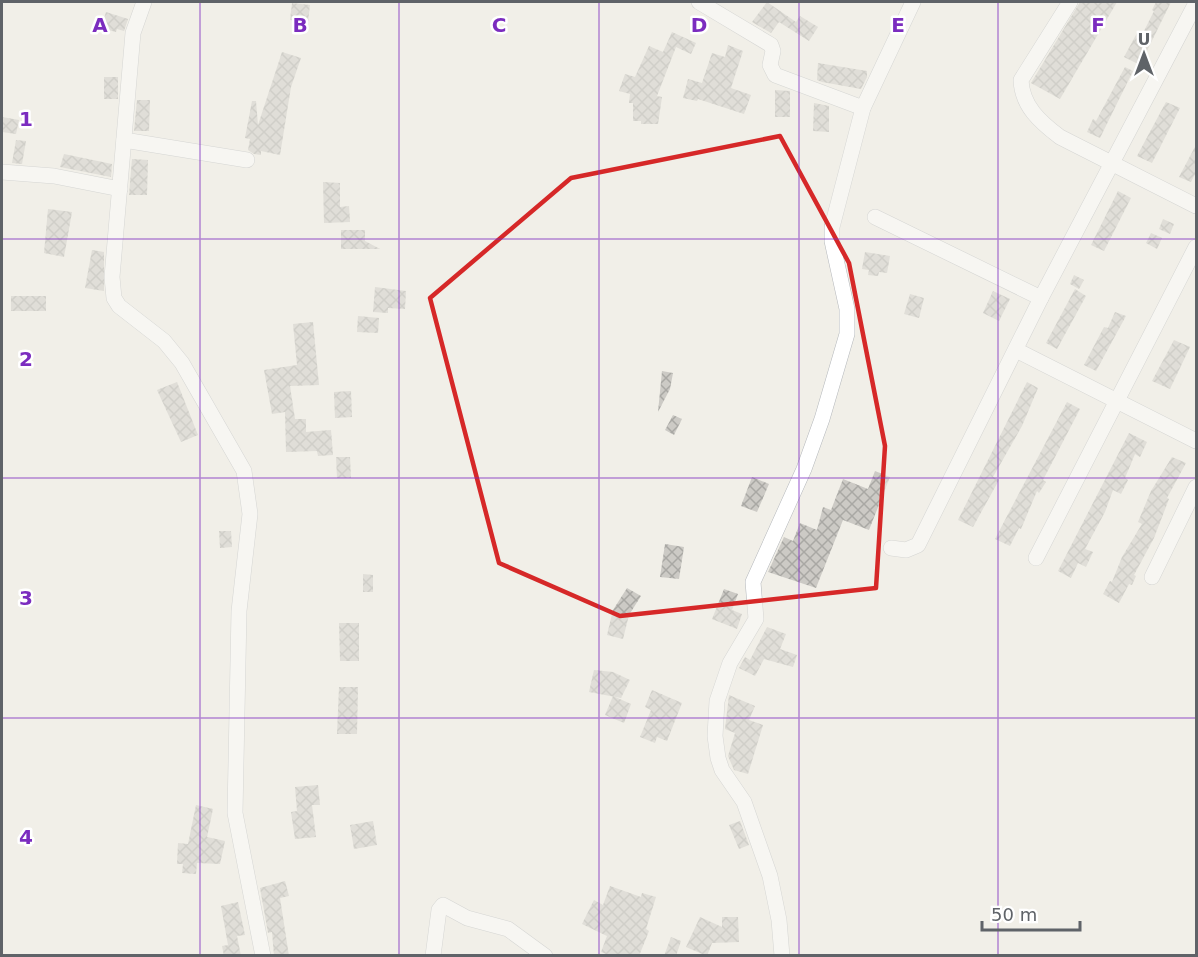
<svg xmlns="http://www.w3.org/2000/svg" width="1198" height="957" font-family="'DejaVu Sans',sans-serif">
	<style>
		.building { fill: url(#building-cross-hatch) }
		.lines { fill: none; stroke-linecap: round; stroke-linejoin: round }
		.minor-casing { stroke: #b5b8bc; stroke-width: 16 }
		.minor { stroke: #fff; stroke-width: 15 }
		.marked { fill: none; stroke: #d62828; stroke-width: 4.5; stroke-linejoin: round }
		.grid { fill: none; stroke: #7b2cbf; stroke-width: 1.5; stroke-opacity: 0.55 }
		.grid-label { font-size: 20px; text-anchor: middle; font-weight: bold; fill: #7b2cbf; stroke: #fff; stroke-width: 5; stroke-linejoin: round; paint-order: stroke }
	</style>
	<defs>
		<pattern id="building-cross-hatch" width="8" height="8" patternUnits="userSpaceOnUse" patternTransform="scale(1.5)"><rect width="8" height="8" fill="#cccac5"/><path d="M0 0l8 8M0 8l8-8" fill="none" stroke="#a9a8a4"/></pattern>
	</defs>
	<rect width="100%" height="100%" fill="#f1efe8"/>
	<g class="building">
		<path d="M767 2 796 22 800 16 818 27 809 41 779 22 771 33 752 22Z"/>
		<path d="M1080 2H1117L1060 99 1031 83Z"/>
		<path d="M1156 2H1171L1140 65 1124 57 1137 33 1142 35 1154 11 1152 10Z"/>
		<path d="M292 3 310 5 308 22 290 20Z"/>
		<path d="M106 12 128 19 124 31 117 29 116 32 101 28Z"/>
		<path d="M672 32 696 43 691 54 676 47 657 96 662 97 658 124H641V121H633V103H629L630 94 619 91 625 74 635 77 649 46 663 52Z"/>
		<path d="M728 45 743 51 731 88 751 95 744 114 698 99 697 101 683 98 688 79 702 83 712 53 725 57Z"/>
		<path d="M282 52 301 58 291 87 280 155 261 151V155L254 154 248 150 250 139 245 138 252 101H256L258 125Z"/>
		<path d="M818 63 867 71V77L861 89 822 82 817 80Z"/>
		<path d="M1125 67 1133 71 1100 138 1087 132 1093 119 1096 121Z"/>
		<rect x="104" y="77" width="14" height="22"/>
		<path d="M775 90 790 91V117H775Z"/>
		<path d="M137 100H150L149 131H134Z"/>
		<path d="M1166 102 1180 108 1152 163 1137 156Z"/>
		<path d="M814 103 829 106V132L813 131Z"/>
		<path d="M2 117 19 120 16 134 2 132Z"/>
		<path d="M16 140 26 141 22 164 12 163Z"/>
		<path d="M1197 143V170L1191 182 1179 177Z"/>
		<path d="M64 154 112 164 111 177 60 167Z"/>
		<path d="M132 159 148 160 147 195H129Z"/>
		<path d="M323 182 340 183V207L349 206 350 222 324 223Z"/>
		<path d="M1118 191 1131 198 1104 251 1091 245Z"/>
		<path d="M48 209 72 212 64 257 44 253Z"/>
		<path d="M1163 219 1174 224 1170 234 1159 229Z"/>
		<path d="M341 230H365V241L380 249H341Z"/>
		<path d="M1151 233 1162 238 1157 249 1146 243Z"/>
		<path d="M92 250 104 252V291L85 288Z"/>
		<path d="M865 252 890 256 887 273 879 272 878 276 868 275 869 270 862 269Z"/>
		<path d="M1074 275 1084 280 1079 289 1070 284Z"/>
		<path d="M375 287 406 291 405 309 388 308V313L373 312Z"/>
		<path d="M1075 289 1086 296 1057 349 1046 343Z"/>
		<path d="M993 291 1010 299 999 321 983 313Z"/>
		<path d="M910 294 924 298 919 318 904 314Z"/>
		<rect x="11" y="296" width="35" height="15"/>
		<path d="M1115 312 1126 316 1096 371 1084 365 1104 327 1108 328Z"/>
		<path d="M358 316 379 318 378 333 357 332Z"/>
		<path d="M313 322 319 385 290 386 295 419H306V432L331 430 333 455 318 456 317 451 286 452 285 412 272 414 264 370 297 365 293 324Z"/>
		<path d="M1174 340 1190 347 1170 389 1152 381Z"/>
		<path d="M662 371 673 373 670 389 658 412Z"/>
		<path d="M177 382 198 435 181 442 157 390Z"/>
		<path d="M1027 382 1038 388 1022 426 993 477 999 480 973 527 958 520Z"/>
		<path d="M351 391 352 417 335 418 334 392Z"/>
		<path d="M1067 402 1080 409 1043 480 1046 482 1039 493 1037 491 1021 529 1019 528 1010 546 995 539Z"/>
		<path d="M673 415 682 419 674 435 665 430Z"/>
		<path d="M1129 433 1147 442 1140 457 1135 454 1125 478 1128 480 1121 494 1113 490 1105 512 1085 549 1093 552 1086 567 1078 563 1071 578 1058 571Z"/>
		<path d="M336 457H350L351 478H337Z"/>
		<path d="M1172 457 1186 463 1167 498 1169 499 1154 538 1134 575 1136 576 1132 585 1129 584 1119 603 1103 594 1110 581 1112 582 1122 557 1142 524 1138 522 1151 491Z"/>
		<path d="M875 471 890 477 869 530 843 520 816 588 768 572 784 537 793 541 800 523 817 530 823 507 831 510 843 479 868 489Z"/>
		<path d="M752 477 769 484 757 512 741 506Z"/>
		<path d="M219 531H231L232 547 220 548Z"/>
		<path d="M665 544 684 547 679 579 660 577Z"/>
		<path d="M363 574 373 575V592H363Z"/>
		<path d="M627 588 641 596 629 615 623 639 607 635 613 610Z"/>
		<path d="M724 589 738 594 732 610 742 614 737 629 712 619Z"/>
		<path d="M339 623H359V661H340Z"/>
		<path d="M767 627 786 634 780 649 797 655 793 667 764 659 755 676 739 668 745 657 750 660Z"/>
		<path d="M594 670 613 672 630 680 621 698 589 692Z"/>
		<path d="M339 687H358L357 734H337Z"/>
		<path d="M652 690 682 703 667 741 657 737 655 743 640 737 651 710 645 707Z"/>
		<path d="M729 695 755 706 749 720 763 725 748 774 734 770 728 756 735 733 725 729Z"/>
		<path d="M613 696 631 704 624 723 605 715Z"/>
		<path d="M318 785 320 805H312L316 837 295 839 291 812 297 811 295 787Z"/>
		<path d="M196 805 213 809 207 837 225 841 220 864 197 863 196 874 182 873 183 864H177L178 843 188 844Z"/>
		<path d="M373 821 377 845 354 849 350 825Z"/>
		<path d="M740 821 749 845 739 849 729 825Z"/>
		<path d="M285 881 289 896 280 898 289 956H274L272 932 268 933 260 888Z"/>
		<path d="M610 886 641 897 642 893 656 897 646 929 649 931 639 956H611L601 952 607 936 582 924 594 900 603 905Z"/>
		<path d="M238 902 245 935 237 936 241 956H224L222 946 228 945 221 906Z"/>
		<path d="M700 917 722 927V917H738L739 942 712 943 707 956 686 947Z"/>
		<path d="M671 937 681 941 676 956H664Z"/>
	</g>
	<g class="lines">
		<defs>
			<g id="minor">
				<path d="M144 2 133 33 112 277 114 298 119 306 164 341 182 363 244 471 250 514 239 611 235 813 263 956"/>
				<path d="M699 2 771 45 773 51 770 65 775 75 863 108"/>
				<path d="M1070 2 1021 80C1022 106 1040 122 1060 137L1196 206"/>
				<path d="M124 140 247 160"/>
				<path d="M2 172 54 176 120 189"/>
				<path d="M875 217 1041 298"/>
				<path d="M1016 350 1196 441"/>
				<path d="M891 548 906 550 918 545 1041 298 1196 3"/>
				<path d="M1036 558 1196 247"/>
				<path d="M1152 577 1196 487"/>
				<path d="M433 956 439 910 443 905 467 918 508 929 545 956"/>
				<path d="M782 956 779 920 770 876 744 802 722 770 718 758 715 736 717 701 730 663 756 619 753 582 804 469 822 419 847 334V309L832 241V227L863 108 913 2"/>
			</g>
		</defs>
		<use href="#minor" class="minor-casing"/>
		<use href="#minor" class="minor"/>
	</g>
	<path d="M0 0H1198V957H0ZM780 136 849 263 885 446 876 588 620 616 499 563 430 298 571 178Z" fill="#f1efe8" fill-opacity=".55" fill-rule="evenodd"/>
	<path class="marked" d="M780 136 849 263 885 446 876 588 620 616 499 563 430 298 571 178Z"/>
	<path class="grid" d="M200 2V956M399 2V956M599 2V956M799 2V956M998 2V956M2 239H1196M2 478H1196M2 718H1196"/>
	<g class="grid-label">
		<text x="100" y="32">A</text>
		<text x="300" y="32">B</text>
		<text x="499" y="32">C</text>
		<text x="699" y="32">D</text>
		<text x="898" y="32">E</text>
		<text x="1098" y="32">F</text>
		<text x="26" y="126">1</text>
		<text x="26" y="366">2</text>
		<text x="26" y="605">3</text>
		<text x="26" y="844">4</text>
	</g>
	<rect width="1198" height="957" fill="none" stroke="#5f6368" stroke-width="6"/>
	<g transform="translate(1144 54)" stroke="#ffffff" stroke-width="4.5" paint-order="stroke">
	<path d="M0-4.5L10 22L0 15L-10 22Z" fill="#5f6368"/>
	<text y="-9" font-size="16" font-weight="bold" text-anchor="middle" fill="#5f6368">U</text>
	</g>
	<path d="M982 921v9h98v-9" fill="none" stroke="#5f6368" stroke-width="3"/>
	<text x="991" y="921" font-size="18" fill="#5f6368" stroke="#ffffff" stroke-width="4.5" paint-order="stroke">50 m</text>
</svg>
